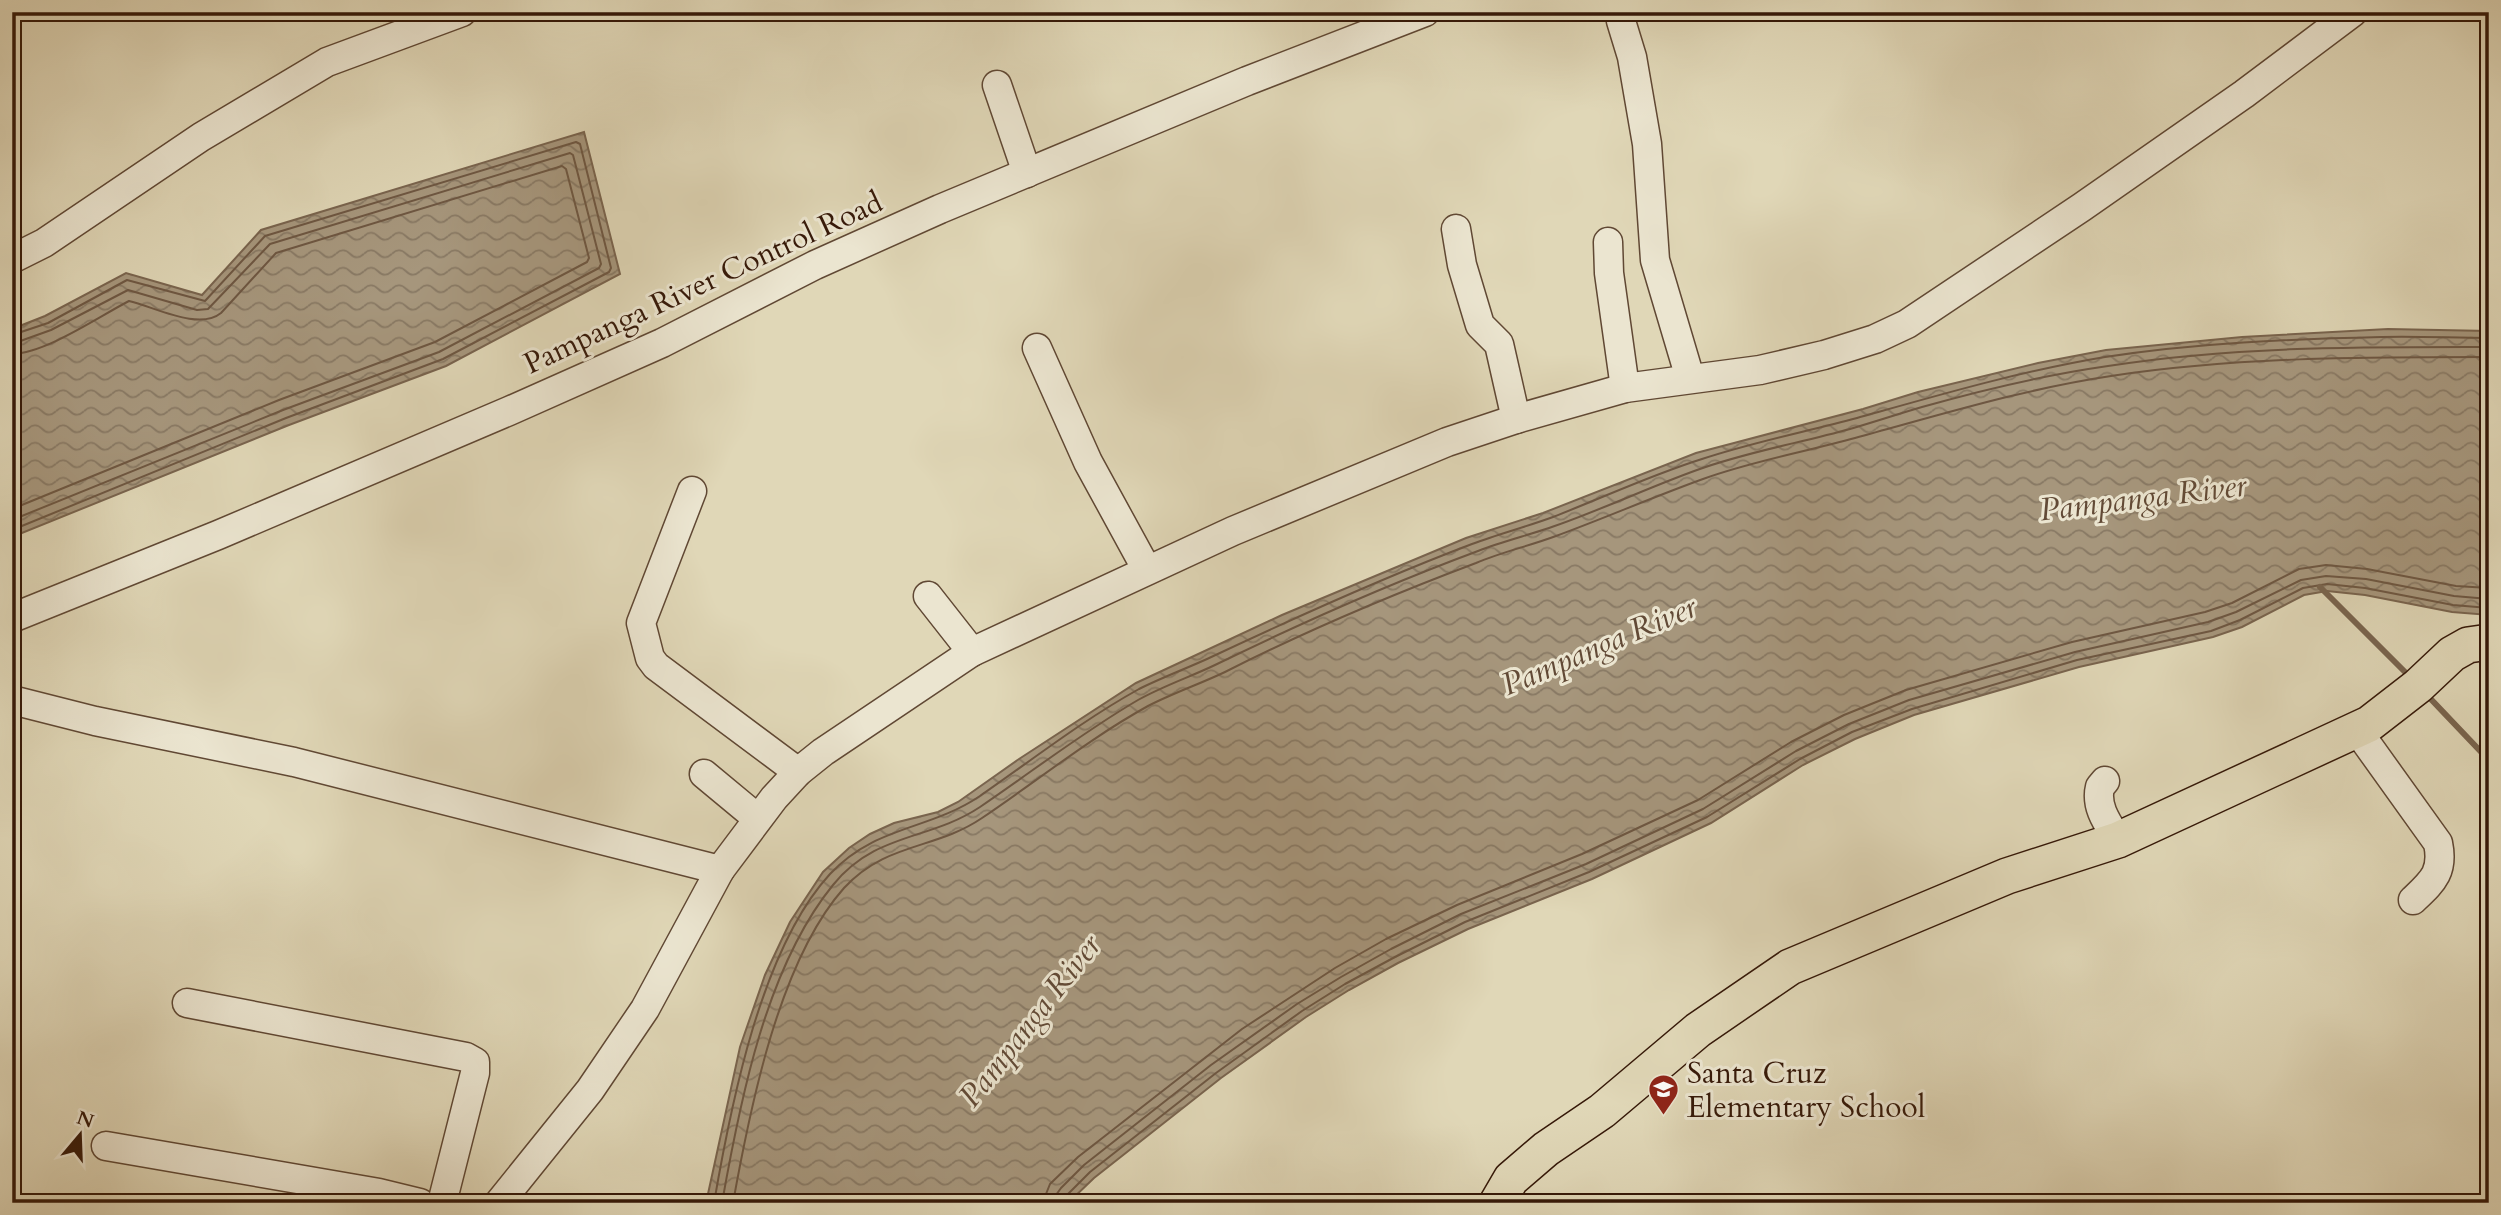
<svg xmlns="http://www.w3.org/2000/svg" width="2501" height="1215" font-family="Cardo,serif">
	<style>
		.water { fill: url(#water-waves); stroke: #79644e; stroke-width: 2 }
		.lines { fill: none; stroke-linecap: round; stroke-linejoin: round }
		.shore { stroke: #6e5742; stroke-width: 2 }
		.stream { stroke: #79644e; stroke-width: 6 }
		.minor-casing { stroke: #604834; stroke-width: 31 }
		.major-casing { stroke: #351808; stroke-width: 38 }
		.minor { stroke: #ebe5d0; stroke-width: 28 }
		.major { stroke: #e0d7b7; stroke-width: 35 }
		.labels { text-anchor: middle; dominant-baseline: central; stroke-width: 6; stroke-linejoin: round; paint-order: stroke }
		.street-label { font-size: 30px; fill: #351808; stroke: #ebe5d0 }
		.poi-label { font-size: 30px; fill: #351808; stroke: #ebe5d0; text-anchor: start }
		.water-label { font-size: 32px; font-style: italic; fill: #624a36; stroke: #ebe5d0 }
	</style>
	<defs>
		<pattern id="water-waves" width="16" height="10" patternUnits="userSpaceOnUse" patternTransform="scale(1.75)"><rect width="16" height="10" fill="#a6967c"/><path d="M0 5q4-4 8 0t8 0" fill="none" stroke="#887964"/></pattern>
	</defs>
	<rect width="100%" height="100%" fill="#e0d7b7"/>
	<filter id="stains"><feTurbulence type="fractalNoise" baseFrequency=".00286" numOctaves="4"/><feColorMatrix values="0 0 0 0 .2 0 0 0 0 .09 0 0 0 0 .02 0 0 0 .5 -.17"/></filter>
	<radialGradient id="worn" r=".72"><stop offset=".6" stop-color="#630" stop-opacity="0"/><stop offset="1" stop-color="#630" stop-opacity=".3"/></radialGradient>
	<g class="water">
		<path d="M584 132 620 274 446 366 289 425 12 537V329L45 316 126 273 202 295 261 230Z"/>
		<path d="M2388 329 2489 331V615L2452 612 2365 595 2327 591 2304 595 2242 627 2213 637 2079 667 1914 715 1855 739 1803 765 1711 823 1592 879 1468 929 1398 963 1349 990 1306 1017 1221 1078 1094 1178 1068 1203H706L740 1047 765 975 790 922 823 872 849 848 870 834 894 823 938 812 958 802 1019 759 1136 683 1282 615 1466 538 1543 513 1696 453 1734 443 1863 409 1918 392 2038 363 2106 350 2242 337Z"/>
	</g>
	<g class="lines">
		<g class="shore">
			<path d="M12 335 48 323 127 280 205 301 265 236 576 142 580 144 611 268 609 272 443 359 286 418 12 530"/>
			<path d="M12 344 51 330 128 290 197 310 208 309 270 244 570 153 573 155 601 264 599 268 439 352 283 410 12 520"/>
			<path d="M12 354C46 353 98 317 129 301 155 307 199 331 221 313L276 253 562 166 566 169 589 258 587 262 435 342 279 400 12 509"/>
			<path d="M714 1203C731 1104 761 949 830 874 876 825 928 831 980 796 1032 760 1083 720 1139 689 1161 678 1185 669 1207 659 1294 618 1382 578 1472 544 1498 534 1526 527 1553 517 1602 498 1651 475 1702 459 1753 442 1805 432 1857 418 1939 395 2021 371 2105 357 2196 343 2290 339 2382 337 2418 336 2453 338 2489 338"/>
			<path d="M722 1203C740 1101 766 967 833 885 876 832 929 841 980 807 1033 771 1083 732 1138 700 1163 686 1190 677 1215 665 1301 623 1389 584 1478 551 1501 542 1525 536 1549 528 1599 511 1647 488 1697 470 1746 452 1800 443 1850 429 1874 422 1898 414 1922 407 1982 390 2045 375 2108 366 2234 346 2362 347 2489 347"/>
			<path d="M733 1203C750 1108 779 961 844 888 886 842 935 850 982 818 1037 781 1090 738 1148 706 1173 693 1200 684 1225 672 1306 631 1391 595 1476 563 1502 552 1529 546 1556 536 1605 518 1653 497 1703 479 1752 461 1805 452 1855 438 1940 415 2024 389 2111 376 2236 357 2363 357 2489 357"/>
			<path d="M1045 1203 1046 1194 1050 1184 1078 1157 1242 1029 1335 968 1386 939 1457 905 1582 854 1698 800 1791 742 1844 715 1906 690 2072 642 2205 612 2232 603 2299 569 2326 565 2367 569 2456 586 2489 588"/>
			<path d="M1055 1203 1056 1195 1061 1188 1084 1165 1211 1065 1297 1004 1341 977 1391 949 1461 914 1586 864 1703 809 1796 751 1849 724 1909 700 2075 652 2208 622 2236 612 2301 580 2326 576 2366 579 2454 596 2489 599"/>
			<path d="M1064 1203 1066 1196 1090 1172 1216 1073 1302 1011 1345 984 1395 957 1465 922 1589 872 1707 817 1800 759 1852 732 1912 709 2077 660 2211 631 2240 620 2303 588 2327 584 2365 588 2453 605 2489 608"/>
		</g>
		<g class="stream">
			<path d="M2320 587 2411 678"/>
			<path d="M2426 694 2484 755H2489"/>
		</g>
		<defs>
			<g id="minor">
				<path d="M1621 21 1632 57 1647 144 1655 260 1690 378"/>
				<path d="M997 85 1027 173"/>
				<path d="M1456 229 1462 265 1480 325 1499 344 1516 419"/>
				<path d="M1608 242 1609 273 1625 388"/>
				<path d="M12 259 44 243 201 137 327 62 462 12"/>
				<path d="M1037 348 1088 462 1147 570"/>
				<path d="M692 491 641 623 650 658 656 666 798 772"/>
				<path d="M928 596 972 652"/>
				<path d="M12 618 218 535 509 411 662 343 815 265 940 209 1247 81 1425 12"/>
				<path d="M12 700 95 721 294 762 720 870"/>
				<path d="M2357 730 2438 843C2444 872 2433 881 2413 900"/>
				<path d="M704 774 757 818"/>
				<path d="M2105 781 2100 787C2095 807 2108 824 2118 840"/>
				<path d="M187 1003 466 1057 475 1062V1073L442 1203"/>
				<path d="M106 1146 379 1193 420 1203"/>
				<path d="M499 1203 590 1090 645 1009 720 870 774 798 798 772 823 752 972 652 1233 531 1447 442 1516 419 1625 388 1760 370 1824 355 1875 339 1907 324 2082 207 2244 94 2353 12"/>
			</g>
			<path id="major" d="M1497 1203 1511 1179 1546 1149 1602 1111 1698 1030 1790 967 2007 876 2118 840 2369 724 2418 686 2452 654 2468 645 2489 642"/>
		</defs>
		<use href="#minor" class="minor-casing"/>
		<use href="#major" class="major-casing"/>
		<use href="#minor" class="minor"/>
		<use href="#major" class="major"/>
	</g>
	<defs>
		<symbol id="school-pin" viewBox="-11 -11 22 30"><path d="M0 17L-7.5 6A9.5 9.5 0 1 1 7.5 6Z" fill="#8f2418" stroke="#ebe5d0"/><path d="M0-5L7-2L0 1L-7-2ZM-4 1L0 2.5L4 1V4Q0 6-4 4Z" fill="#fff"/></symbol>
	</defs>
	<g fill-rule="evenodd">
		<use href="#school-pin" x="1646" y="1072" width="35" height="47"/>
	</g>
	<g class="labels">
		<g class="street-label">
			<text transform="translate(703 283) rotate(-25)">Pampanga River Control Road</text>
		</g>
		<g class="poi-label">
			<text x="1687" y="1073">Santa Cruz<tspan x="1687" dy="34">Elementary School</tspan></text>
		</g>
		<g class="water-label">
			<text transform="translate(2143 498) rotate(-7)">Pampanga River</text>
			<text transform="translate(1599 646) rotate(-23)">Pampanga River</text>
			<text transform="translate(1030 1021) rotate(-52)">Pampanga River</text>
		</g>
	</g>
	<rect width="2501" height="1215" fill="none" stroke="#e0d7b7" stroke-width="42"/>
	<rect x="14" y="14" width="2473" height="1187" fill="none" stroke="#351808" stroke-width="3.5"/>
	<rect x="21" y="21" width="2459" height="1173" fill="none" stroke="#351808" stroke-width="2"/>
	<g transform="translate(80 1135) rotate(19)" stroke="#ebe5d0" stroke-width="5" paint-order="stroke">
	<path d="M0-5L12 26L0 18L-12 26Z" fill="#351808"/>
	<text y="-10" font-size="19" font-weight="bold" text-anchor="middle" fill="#351808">N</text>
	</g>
	<rect width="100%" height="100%" filter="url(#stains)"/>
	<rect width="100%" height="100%" fill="url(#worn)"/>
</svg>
